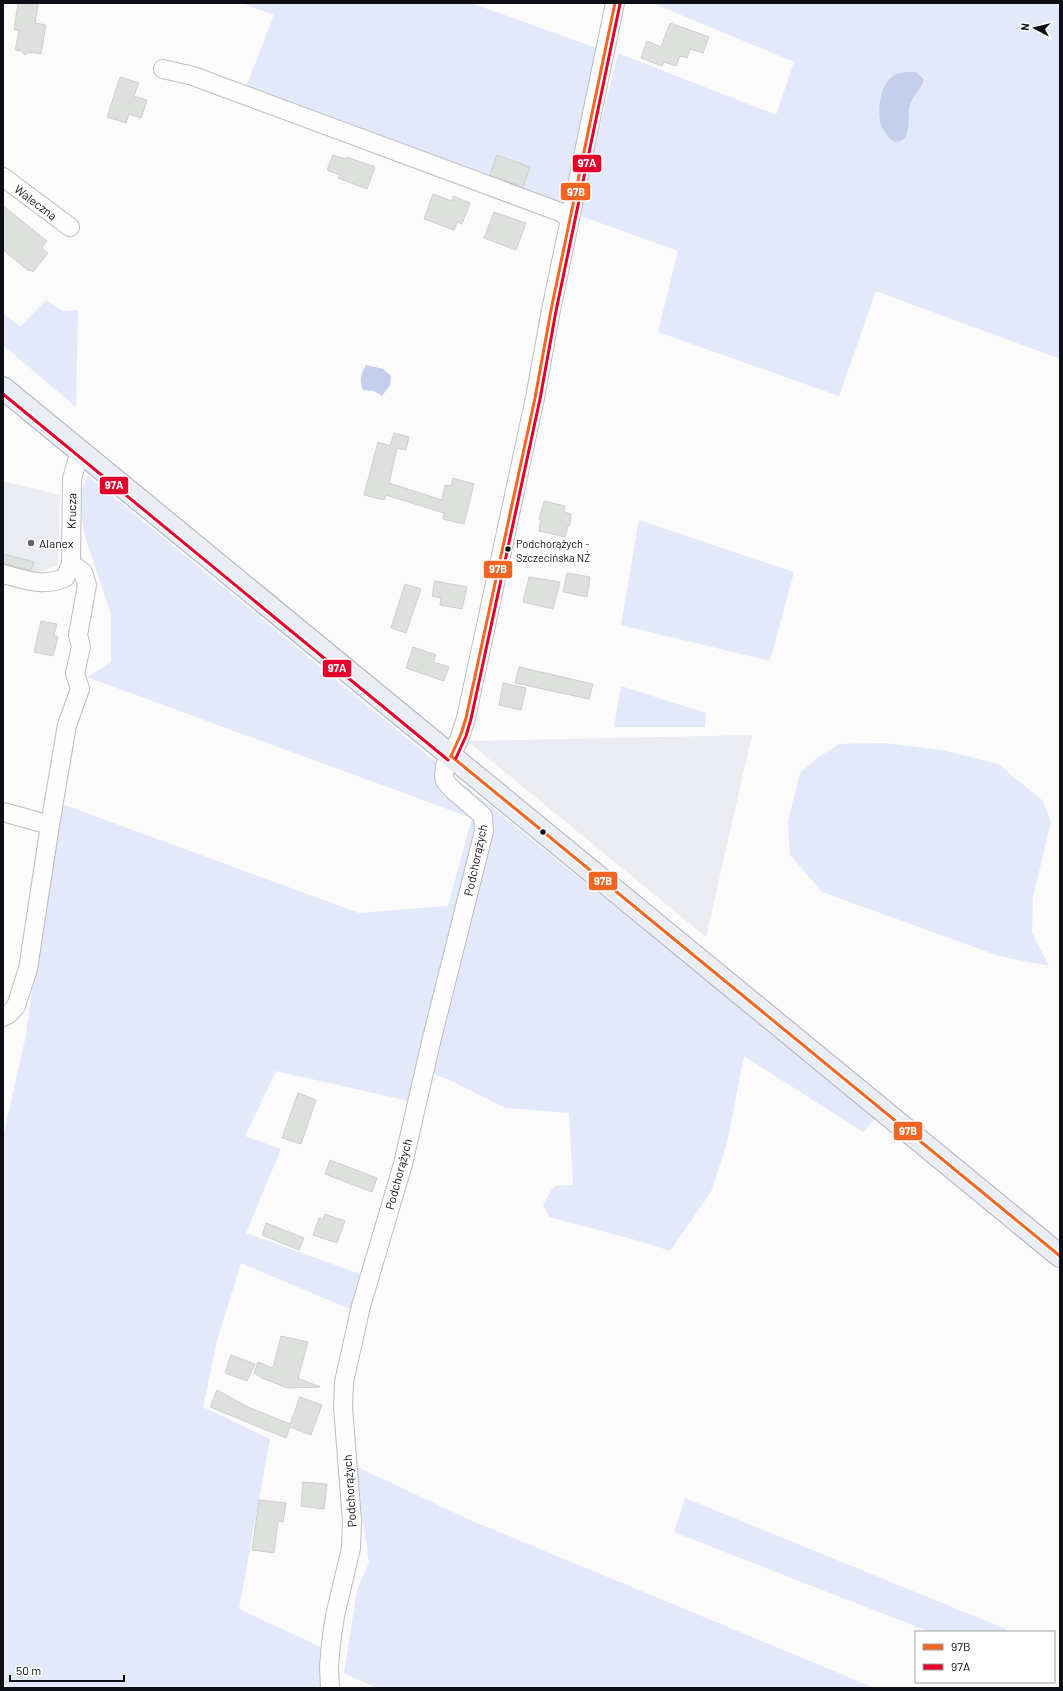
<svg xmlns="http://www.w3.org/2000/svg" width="1063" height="1691" font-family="Barlow,sans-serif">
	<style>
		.built { fill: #eaecf2 }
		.green { fill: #e3e8fa }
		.water { fill: #c4cde9 }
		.building { fill: #dde0dd; stroke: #cccfcc }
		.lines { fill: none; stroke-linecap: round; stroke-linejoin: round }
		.minor-casing { stroke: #bcbdc0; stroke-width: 20 }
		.major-casing { stroke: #adb0bd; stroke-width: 24 }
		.minor { stroke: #fefefe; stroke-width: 18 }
		.major { stroke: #ebedf4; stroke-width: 22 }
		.bus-1-casing { stroke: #fff; stroke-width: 6 }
		.bus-2-casing { stroke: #fff; stroke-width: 6 }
		.bus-1 { stroke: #f26522; stroke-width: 3 }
		.bus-2 { stroke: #e4002b; stroke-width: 3 }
		.poi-dot { fill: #606266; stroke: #fff; stroke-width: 1.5 }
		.bus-dot { fill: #0d0f15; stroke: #fff; stroke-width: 1.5 }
		.labels { text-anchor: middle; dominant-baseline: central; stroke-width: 3; stroke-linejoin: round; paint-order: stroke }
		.bus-label { font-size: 11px; fill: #0d0f15; stroke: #fff; text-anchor: start }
		.street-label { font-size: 12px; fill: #0d0f15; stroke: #fff }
		.poi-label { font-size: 12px; fill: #0d0f15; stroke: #fff; text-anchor: start }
		.line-badge { stroke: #fff; stroke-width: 1.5 }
		.badge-label { font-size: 11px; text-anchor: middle; font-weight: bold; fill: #fff }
	</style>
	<rect width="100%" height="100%" fill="#fbfbfb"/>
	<g class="built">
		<path d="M3 481 60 495 58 566 31 574 3 567Z"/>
		<path d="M752 735 706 937 467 741Z"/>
	</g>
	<g class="green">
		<path d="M242 3H471L599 49 568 195 563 200 554 202 246 87 274 15Z"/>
		<path d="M652 3H1060V359L876 291 839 396 658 332 678 251 578 215 618 53 776 115 794 62Z"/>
		<path d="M46 300 63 311 78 310 76 407 3 345V313L20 327Z"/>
		<path d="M88 476 476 795 877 1117 863 1132 744 1056 727 1143 711 1192 670 1251 643 1242 549 1217 543 1205 554 1186 573 1185 569 1113 505 1108 449 1080 428 1072 409 1101 276 1071 245 1136 281 1149 246 1233 360 1274 352 1310 241 1263 217 1341 203 1407 270 1439 239 1609 325 1649 330 1688H11L3 1684V1137L26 1035 47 878 62 804 359 913 448 906 472 818 87 677 111 662V614L84 533 79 494Z"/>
		<path d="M639 520 794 572 770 661 621 625Z"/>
		<path d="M621 686 706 713 705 727H614Z"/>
		<path d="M884 743 942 750 998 764 1043 801 1051 822 1033 897 1032 933 1049 966 999 956 822 892 790 855 788 821 800 773 817 758 839 744Z"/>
		<path d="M355 1466 470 1520 875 1688H377L344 1673 357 1590 369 1563Z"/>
		<path d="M685 1498 1006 1629 1005 1632H930L674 1532Z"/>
	</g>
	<g class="water">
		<path d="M905 72H915L924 79C921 90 911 97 909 108 908 117 910 127 906 136 905 138 902 140 900 141 894 143 890 140 887 135 885 132 882 128 881 125 877 110 880 85 893 76 896 74 901 73 905 72Z"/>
		<path d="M366 365 383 369 391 376 390 385 382 396 374 391 363 390C359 380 361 374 366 365Z"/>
	</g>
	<g class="building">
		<path d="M18 3H38L35 23 46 25 41 54 29 52 25 55 22 51 15 50 19 31 14 29Z"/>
		<path d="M670 23 709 37 703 53 690 49 687 58 680 56 676 66 664 62 662 66 641 58 647 41 661 47Z"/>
		<path d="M120 77 139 83 134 96 147 100 141 118 129 114 126 123 107 117Z"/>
		<path d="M333 155 346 159 347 157 375 167 367 189 338 178 340 175 327 170Z"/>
		<path d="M497 155 530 167 523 187 490 175Z"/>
		<path d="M433 194 452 201 453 196 470 203 462 224 457 222 454 230 424 219Z"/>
		<path d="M3 206 47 241 42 248 48 253 33 272 30 270 29 271 3 250Z"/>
		<path d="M494 212 526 223 516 250 484 238Z"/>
		<path d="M394 433 409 437 406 450 397 448 389 483 442 500 445 485 451 486 453 478 474 484 464 524 443 519 444 513 386 495 384 500 364 495 378 442 390 446Z"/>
		<path d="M544 501 565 506 564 512 571 514 570 525 568 526 565 537 539 531 541 520 539 519Z"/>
		<path d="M3 554 34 562 31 570 3 564Z"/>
		<path d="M567 573 590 577 587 597 563 592Z"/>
		<path d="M529 577 560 582 553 609 523 602Z"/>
		<path d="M435 581 467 587 462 609 440 605 441 598 432 596Z"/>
		<path d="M405 584 421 589 406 633 391 628Z"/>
		<path d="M41 621 57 624 54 635 58 637 53 656 34 652Z"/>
		<path d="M413 647 436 655 433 662 449 667 444 681 406 668Z"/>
		<path d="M519 667 593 684 589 699 515 683Z"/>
		<path d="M503 683 526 688 521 710 499 705Z"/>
		<path d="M298 1093 316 1100 301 1144 282 1138Z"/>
		<path d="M330 1160 377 1178 372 1192 325 1174Z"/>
		<path d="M325 1214 345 1221 337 1243 313 1235 319 1218 323 1220Z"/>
		<path d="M266 1223 304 1238 299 1250 262 1235Z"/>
		<path d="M281 1336 308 1342 298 1378 320 1387 287 1388 262 1378 254 1373 258 1362 273 1368Z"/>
		<path d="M231 1355 255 1364 247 1381 225 1373Z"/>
		<path d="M217 1390 248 1407 290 1424 300 1397 322 1405 311 1435 290 1427 286 1438 210 1407Z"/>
		<path d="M303 1482 327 1484 324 1509 301 1506Z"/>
		<path d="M259 1500 286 1503 283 1522 278 1521 274 1553 252 1550Z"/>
	</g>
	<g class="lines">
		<defs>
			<g id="minor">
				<path d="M163 69 193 76 560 212 570 219"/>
				<path d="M3 177 70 227"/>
				<path d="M3 574C26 580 41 587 65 578L71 564 72 479 77 461 81 453"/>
				<path d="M3 812 50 825"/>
				<path d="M3 1017 9 1014 16 1006 28 969 50 825 67 725 80 689 75 673 81 647 78 635 87 585 83 572 71 564"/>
				<path d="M330 1688 329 1666 331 1643 335 1616 351 1548 352 1521 343 1407 344 1382 361 1306 403 1164 431 1042 484 831 483 816 452 789 445 781 444 776 445 766 459 740 466 718 535 398 551 310 615 3"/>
			</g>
			<path id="major" d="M3 388 1060 1256"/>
		</defs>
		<use href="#minor" class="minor-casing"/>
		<use href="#major" class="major-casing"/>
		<use href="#minor" class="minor"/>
		<use href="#major" class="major"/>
		<defs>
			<g id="bus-1">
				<path d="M451 756 1060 1256"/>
				<path d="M451 756 461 734 466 718 535 398 551 310 615 3"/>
			</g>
			<g id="bus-2">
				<path d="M3 394 448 760"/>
				<path d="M456 758 466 736 471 719 540 399 556 311 620 4"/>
			</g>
		</defs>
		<use href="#bus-1" class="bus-1-casing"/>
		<use href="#bus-2" class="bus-2-casing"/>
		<use href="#bus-1" class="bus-1"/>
		<use href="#bus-2" class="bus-2"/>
	</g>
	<circle class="poi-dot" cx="31" cy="543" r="4"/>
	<g class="bus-dot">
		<circle cx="508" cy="549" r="3.5"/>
		<circle cx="543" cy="832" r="3.5"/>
	</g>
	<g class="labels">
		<g class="bus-label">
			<text x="516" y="543">Podchorążych -<tspan x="516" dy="14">Szczecińska NŻ</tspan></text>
		</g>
		<g class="street-label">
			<text transform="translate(36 202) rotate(37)">Waleczna</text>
			<text transform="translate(71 511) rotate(-89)">Krucza</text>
			<text transform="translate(475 860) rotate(-78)">Podchorążych</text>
			<text transform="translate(398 1174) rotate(-75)">Podchorążych</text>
			<text transform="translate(349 1491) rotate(-94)">Podchorążych</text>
		</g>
		<g class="poi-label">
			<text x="39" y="543">Alanex</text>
		</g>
	</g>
	<g class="line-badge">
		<rect x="572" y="154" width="30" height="19" rx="4" fill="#e4002b"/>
		<rect x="560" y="182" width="31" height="19" rx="4" fill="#f26522"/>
		<rect x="99" y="476" width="30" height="19" rx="4" fill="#e4002b"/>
		<rect x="483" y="560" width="30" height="19" rx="4" fill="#f26522"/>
		<rect x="322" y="659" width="30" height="19" rx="4" fill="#e4002b"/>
		<rect x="588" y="871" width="30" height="20" rx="4" fill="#f26522"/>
		<rect x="893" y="1121" width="30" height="20" rx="4" fill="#f26522"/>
	</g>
	<g class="badge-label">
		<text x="587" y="167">97A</text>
		<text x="576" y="196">97B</text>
		<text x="114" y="489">97A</text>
		<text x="498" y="573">97B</text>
		<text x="337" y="672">97A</text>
		<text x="603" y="885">97B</text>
		<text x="908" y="1135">97B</text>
	</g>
	<rect width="1063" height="1691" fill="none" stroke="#0d0f15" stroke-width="8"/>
	<rect x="915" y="1631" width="140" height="52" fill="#ffffff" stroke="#9e9fa1"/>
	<rect x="923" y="1644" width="20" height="6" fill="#f26522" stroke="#9e9fa1"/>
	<text x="951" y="1651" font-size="12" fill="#0d0f15">97B</text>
	<rect x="923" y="1664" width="20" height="6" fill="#e4002b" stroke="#9e9fa1"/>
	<text x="951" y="1671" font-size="12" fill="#0d0f15">97A</text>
	<g transform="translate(1035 28) rotate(277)" stroke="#ffffff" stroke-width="3" paint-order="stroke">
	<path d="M0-3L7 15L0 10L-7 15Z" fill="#0d0f15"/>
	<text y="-6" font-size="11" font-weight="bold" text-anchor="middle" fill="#0d0f15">N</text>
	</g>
	<path d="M10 1675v6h114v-6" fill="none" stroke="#0d0f15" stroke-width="2"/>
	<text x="16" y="1675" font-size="12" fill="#0d0f15" stroke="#ffffff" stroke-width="3" paint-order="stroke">50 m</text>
</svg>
